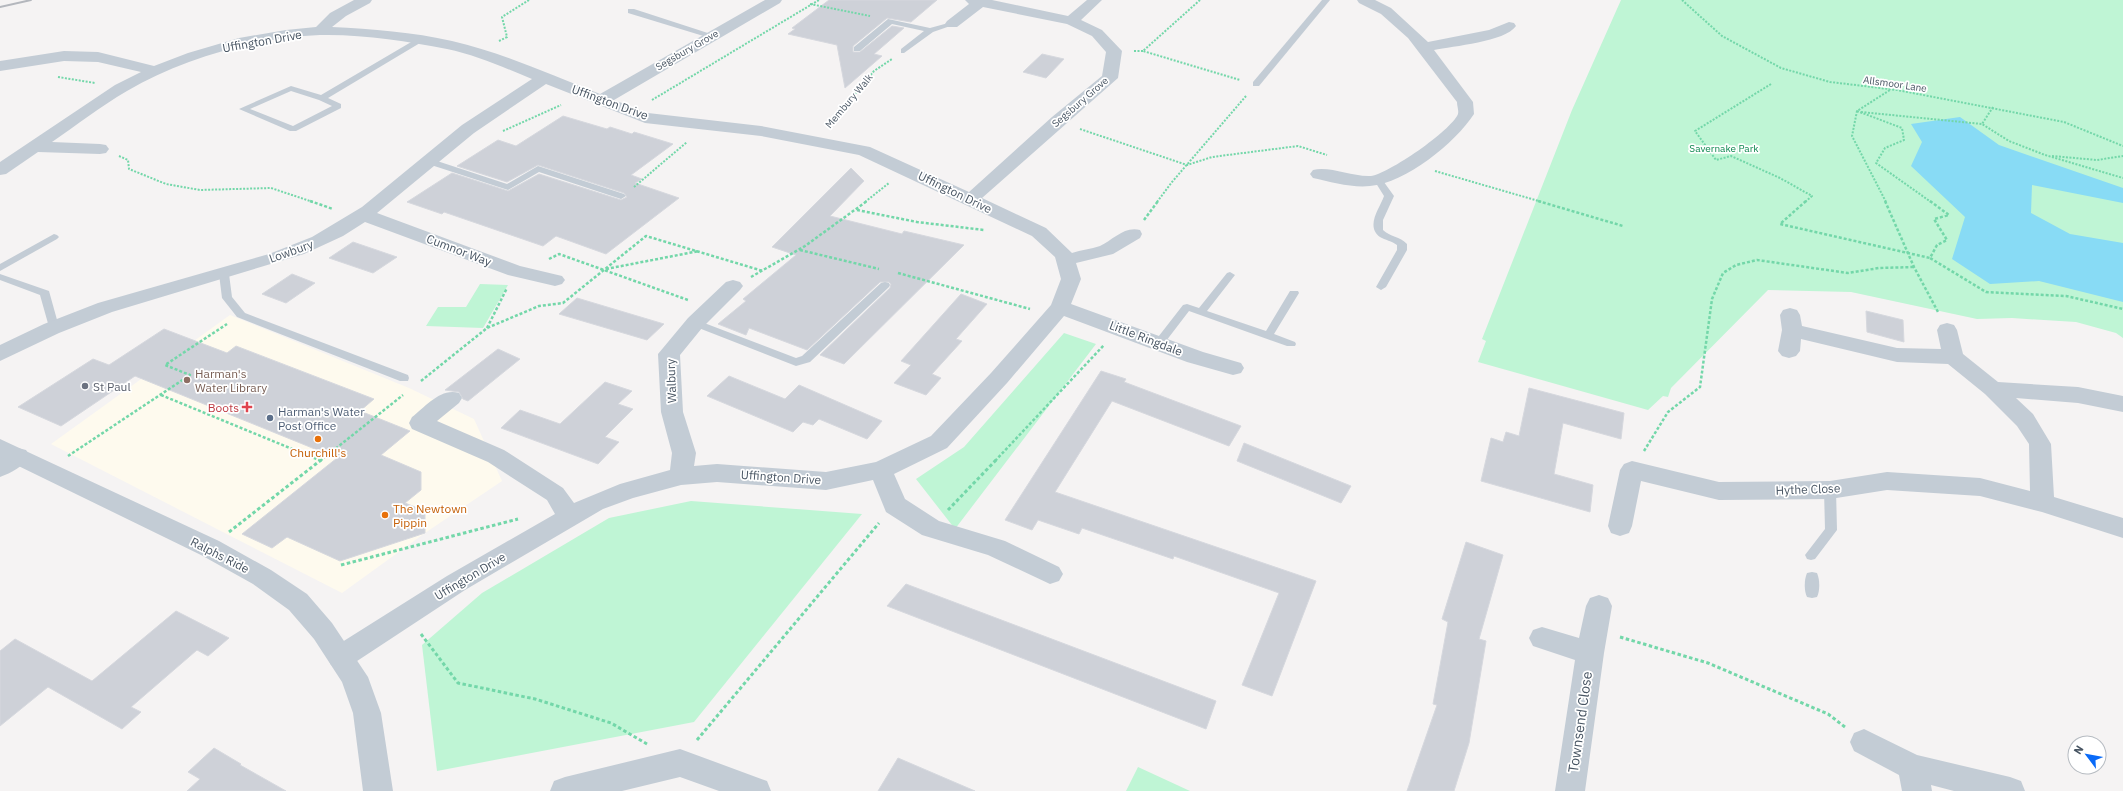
<svg xmlns="http://www.w3.org/2000/svg" width="2123" height="791" font-family="'IBM Plex Sans',sans-serif">
	<style>
		.commercial { fill: #fefaee }
		.green { fill: #bff5d5 }
		.water { fill: #88dbf5 }
		.building { fill: #ced1d8; stroke: #d6d8de }
		.lines { fill: none; stroke-linecap: round; stroke-linejoin: round }
		.path-far2 { stroke: #73d7a9; stroke-width: 2; stroke-dasharray: 2 1.5; stroke-linecap: butt }
		.path-far1 { stroke: #73d7a9; stroke-width: 2.5; stroke-dasharray: 3 2; stroke-linecap: butt }
		.path { stroke: #73d7a9; stroke-width: 3; stroke-dasharray: 3.5 2.5; stroke-linecap: butt }
		.service { fill: #c3ccd5; fill-rule: evenodd }
		.minor { fill: #c3ccd5; fill-rule: evenodd }
		.tertiary { fill: #c3ccd5; fill-rule: evenodd }
		.rail { stroke: #b4b7bd; stroke-width: 2 }
		.education-dot { fill: #8d6e63; stroke: #fff; stroke-width: 1.5 }
		.worship-dot { fill: #6b7280; stroke: #fff; stroke-width: 1.5 }
		.health-dot { fill: #e0444e; stroke: #fff; stroke-width: 1.5 }
		.service-dot { fill: #5c6f8a; stroke: #fff; stroke-width: 1.5 }
		.food-dot { fill: #e8710a; stroke: #fff; stroke-width: 1.5 }
		.labels { text-anchor: middle; dominant-baseline: central; stroke-width: 3.5; stroke-linejoin: round; paint-order: stroke }
		.far-street-label { font-size: 10px; fill: #485563; stroke: #fff }
		.far-park-label { font-size: 10px; fill: #0e884f; stroke: #fff }
		.street-label { font-size: 12px; fill: #485563; stroke: #fff }
		.education-label { font-size: 12px; fill: #785e54; stroke: #fff; text-anchor: start }
		.worship-label { font-size: 12px; fill: #5b616d; stroke: #fff; text-anchor: start }
		.health-label { font-size: 12px; fill: #be3a42; stroke: #fff; text-anchor: end }
		.service-label { font-size: 12px; fill: #4e5e75; stroke: #fff; text-anchor: start }
		.food-label { font-size: 12px; fill: #c56008; stroke: #fff }
		.near-street-label { font-size: 14px; fill: #485563; stroke: #fff }
	</style>
	<rect width="100%" height="100%" fill="#f5f3f3"/>
	<path class="commercial" d="M230 315 409 388 474 419 502 481 425 533 342 593 51 444Z"/>
	<g class="green">
		<path d="M1621 0H2123V338L2116 333 2076 322 2012 318 1977 319 1851 292 1768 290 1671 388 1668 397 1663 396 1648 410 1478 362 1486 341 1482 339 1572 110Z"/>
		<path d="M480 284 508 285 483 328 426 326 438 307H466Z"/>
		<path d="M1064 333 1096 344 955 529 916 479 964 447Z"/>
		<path d="M691 501 862 514 694 722 437 771 422 645 482 593 609 518Z"/>
		<path d="M1138 767 1190 791H1126Z"/>
	</g>
	<path class="water" d="M1960 117 1999 145 2123 188V203L2032 185 2031 213 2070 234 2123 243V302L2039 281 1990 284 1952 259 1965 217 1911 166 1922 142 1911 124Z"/>
	<g class="building">
		<path d="M829 0H937L911 22 887 18 853 46V52H860L892 26 904 28 874 54 882 56 845 88 837 45 788 34 795 29 792 28Z"/>
		<path d="M1042 54 1064 59 1046 78 1023 72Z"/>
		<path d="M563 116 607 129 610 127 632 134 634 132 673 144 631 175 642 179 635 183 679 198 606 254 556 236 543 246 444 212 442 214 407 202 452 173 508 191 539 174 621 200 627 197 624 193 538 165 507 182 457 166 498 140 516 146Z"/>
		<path d="M851 168 864 181 830 216 902 234 904 231 964 245 844 364 820 355 890 288 891 284 889 282H880L807 350 749 328 746 335 718 324 746 301 743 299 796 255 772 247Z"/>
		<path d="M353 242 397 257 373 273 329 258Z"/>
		<path d="M292 274 315 283 286 303 262 294Z"/>
		<path d="M961 294 987 304 956 339 962 341 932 374 941 378 926 395 894 383 911 365 901 361Z"/>
		<path d="M577 298 664 324 647 340 559 314Z"/>
		<path d="M1866 311 1903 320 1904 342 1867 332Z"/>
		<path d="M164 329 227 353 236 346 374 399 360 411 410 431 381 455 421 472V490L405 503 425 511V533L340 561 287 537 272 548 242 534 337 458 135 376 61 426 18 407 93 359 109 365Z"/>
		<path d="M498 349 520 359 468 401 463 399 459 392 445 390Z"/>
		<path d="M1101 371 1126 379 1124 382 1241 426 1229 446 1112 401 1055 492 1316 581 1272 696 1242 685 1279 593 1174 556 1173 559 1082 528 1079 534 1038 520 1032 530 1005 520Z"/>
		<path d="M729 376 785 399 799 385 882 421 867 439 819 419 813 425 803 422 793 432 707 396Z"/>
		<path d="M605 382 632 391 618 404 633 409 605 437 619 442 598 464 501 428 520 410 560 424Z"/>
		<path d="M1529 388 1624 413 1621 439 1563 423 1554 474 1593 485 1590 512 1481 481 1491 438 1503 442 1506 432 1519 436Z"/>
		<path d="M1244 443 1351 486 1341 503 1237 461Z"/>
		<path d="M1466 542 1503 555 1479 639 1486 641 1469 743 1454 791H1407L1437 705 1433 704 1448 622 1442 619Z"/>
		<path d="M906 584 1216 701 1206 729 887 606Z"/>
		<path d="M176 611 229 638 208 656 197 650 131 707 141 712 122 729 48 687 0 726V651L15 639 92 681Z"/>
		<path d="M214 748 241 764 240 765 286 791H187L200 779 188 772Z"/>
		<path d="M898 758 975 791H878Z"/>
	</g>
	<g class="lines">
		<g class="path-far2">
			<path d="M1200 0 1143 51 1240 80"/>
			<path d="M1682 0 1722 36 1781 68 1830 82 1897 90 2064 122 2123 146"/>
			<path d="M810 4 870 16"/>
			<path d="M499 41 507 37 502 17 529 0"/>
			<path d="M1134 51H1143"/>
			<path d="M58 77 95 83"/>
			<path d="M1771 84 1695 131 1716 160 1731 156 1780 178 1812 196 1805 202"/>
			<path d="M652 100 819 0"/>
			<path d="M1993 107 1982 124 2009 141 2045 155 2123 178"/>
			<path d="M1857 111 1902 128 1904 140 1885 148 1876 163 1931 202"/>
			<path d="M1861 112 1982 124"/>
			<path d="M828 126 874 71 892 59"/>
			<path d="M1080 129 1187 165 1212 157 1298 146 1327 155"/>
			<path d="M503 131 561 105"/>
			<path d="M119 156 128 160 129 169 166 184 200 190 271 188 313 202"/>
			<path d="M2052 156 2097 160 2123 156"/>
			<path d="M1435 171 1542 202"/>
			<path d="M634 187 687 142"/>
			<path d="M865 202 889 183"/>
			<path d="M1157 202 1172 182 1246 96"/>
			<path d="M1886 202 1852 136 1857 111 1890 90"/>
		</g>
		<g class="path-far1">
			<path d="M310 201 333 209"/>
			<path d="M1538 201 1623 226"/>
			<path d="M1806 201 1780 224 1930 258"/>
			<path d="M1885 201 1914 267 1938 312"/>
			<path d="M1930 201 1949 215 1934 219 1947 240 1937 245 1930 258 1986 292 2066 296 2123 309"/>
			<path d="M857 210 917 222 984 230"/>
			<path d="M1144 220 1158 201"/>
			<path d="M800 250 879 269"/>
			<path d="M549 259 559 254 688 300"/>
			<path d="M606 269 699 251"/>
			<path d="M898 273 1030 309"/>
			<path d="M751 277 805 246 867 201"/>
			<path d="M487 328 507 288"/>
			<path d="M421 381 487 328 539 306 563 303 646 236 763 271"/>
			<path d="M161 395 319 460"/>
			<path d="M1644 451 1668 412 1700 387 1712 299 1723 273 1736 265 1757 260 1848 273 1879 268 1914 267"/>
			<path d="M68 456 190 375 165 365 227 324"/>
			<path d="M320 461 403 395"/>
			<path d="M995 461 1104 345"/>
		</g>
		<g class="path">
			<path d="M948 510 996 460"/>
			<path d="M229 532 321 460"/>
			<path d="M341 565 518 519"/>
			<path d="M421 634 458 683 535 699 611 723 647 744"/>
			<path d="M1620 637 1708 663 1828 714 1845 727"/>
			<path d="M697 740 879 523"/>
		</g>
		<g class="service">
			<path d="M1322 0H1330L1259 86H1253V82Z"/>
			<path d="M628 9H634L717 36 710 38 628 13Z"/>
			<path d="M888 19 930 28 952 22 956 24 933 32 904 53H901V49L924 31 892 24 860 51H854V47Z"/>
			<path d="M418 38 425 40 328 98 341 104V108L296 131H290L239 109 291 86 321 95ZM291 91 319 100 332 106 293 126 250 109Z"/>
			<path d="M428 158 507 184 538 166 624 194 626 196 621 199 618 198 539 172 508 190 425 163V159Z"/>
			<path d="M1378 177 1381 178 1394 196 1383 220V230C1390 237 1400 236 1407 244V250L1386 287 1381 290 1376 287 1397 250V245C1392 241 1385 240 1380 237 1365 226 1380 208 1384 196L1374 180Z"/>
			<path d="M54 234 57 235 59 237 57 239 0 271V264Z"/>
			<path d="M224 271 229 274 232 297 245 313 408 375 409 378 408 381H400L237 317 222 298 219 274Z"/>
			<path d="M1230 272 1235 275 1207 311 1266 331 1290 291H1298L1299 293 1274 334 1295 342 1296 344 1295 346H1287L1189 311 1163 345H1155L1154 343 1155 341 1183 305 1187 304 1199 308 1227 273Z"/>
			<path d="M0 274 49 291 59 327 58 329 54 330 49 327 40 295 0 280Z"/>
			<path d="M885 282 889 283 890 285 889 287 810 362 796 366 691 325 690 323 695 320 699 321 796 358 802 356 881 283Z"/>
			<path d="M1830 486 1834 487 1836 490 1837 530 1815 559 1811 560 1807 559 1805 555 1825 529 1824 490 1826 487Z"/>
			<path d="M1812 572 1817 573C1820 580 1820 591 1817 597L1812 598 1807 597C1804 591 1804 580 1807 573Z"/>
		</g>
		<g class="minor">
			<path d="M354 0H372L370 3 346 16 332 27C372 29 413 32 452 41 504 53 551 75 600 94L765 0H782L780 3 614 100 648 113 761 126 870 147 969 192 1052 117 1102 76 1106 52 1092 36 1067 24 983 7 957 27H947L945 24 947 21 969 4 965 0H992L1068 16 1087 0H1102L1081 20 1102 30 1122 51 1118 78 982 198 1046 228 1072 253C1081 250 1091 249 1100 246 1113 240 1124 226 1140 230L1142 234 1140 238 1113 254 1076 263 1081 279 1071 304 1203 352 1241 363 1244 368 1241 373 1233 375 1187 362 1064 316 1007 383 947 448 894 474 905 499 939 521 1005 541 1059 567 1063 574 1059 581 1050 584 988 555 922 535 886 512 873 480 826 490 717 482 681 485 633 498 603 509 465 590 351 665 341 669 331 665 327 657 331 649 447 576 555 514 547 500 488 462 412 429 409 423 412 417C425 407 441 387 459 393L462 398 459 403 437 421 504 450 563 488 574 503 620 484 670 470 672 453 661 412 658 354 688 318 726 282 733 280 740 282 743 286 740 290 702 328 680 355 683 412 696 453 694 466 717 464 826 472 876 462 931 436 991 373 1051 305 1061 279 1055 257 1032 236 859 155 761 136 645 123 546 84 474 133 377 213 520 266 562 276 565 280 562 284 555 286 508 275 365 222 343 236 304 254 112 312 59 333 0 361V345L44 324 98 303 269 254 312 237 362 207 462 125 532 79C505 68 476 55 447 49 406 41 362 34 320 35 255 38 184 58 127 91 101 106 77 125 52 142L100 144 106 145 109 149 106 153 100 154 38 152 6 174 0 175V162L115 85 141 72 98 62 64 61 0 71V61L64 51 98 52 154 66 188 53 239 38 286 30 316 27 330 13Z"/>
			<path d="M1357 0H1375L1391 8 1428 42 1489 30 1509 22 1514 23 1516 26C1505 42 1453 46 1434 50L1473 102 1474 114C1455 143 1406 183 1370 186 1352 188 1331 182 1313 178L1310 174 1313 170C1331 166 1351 177 1371 176 1388 174 1451 131 1458 114 1459 111 1457 106 1457 102L1408 38 1381 14 1359 3Z"/>
			<path d="M1790 308 1797 310 1800 315 1802 326 1897 348 1941 349 1937 330 1940 325 1947 323 1954 325 1957 330 1963 354 1998 382 2078 387 2123 396V412L2078 403 2016 398 2033 414 2051 444 2054 497 2123 518V538L2042 512 1980 496 1887 490 1830 499 1719 500 1641 481 1632 526 1629 533 1620 536 1611 533 1608 526 1620 470 1624 464 1632 461 1719 482 1830 481 1887 472 1980 478 2030 491 2029 444 2017 426 1985 394 1948 364 1897 362 1801 339 1800 351 1796 356 1789 358 1782 356 1778 351 1782 330 1780 315 1783 310Z"/>
			<path d="M18 448 26 450 30 456C24 466 11 473 0 477V456Z"/>
			<path d="M1599 595 1608 598 1612 606 1604 653 1585 791H1555L1575 660 1533 646 1529 638 1533 630 1542 627 1579 638 1586 606 1590 598Z"/>
			<path d="M1864 729 1917 755 2010 777 2021 781 2025 791H1954L1931 785 1932 791H1902L1899 775 1854 751 1850 742 1854 733Z"/>
			<path d="M680 749 767 781 771 791H719L680 777 622 791H550L554 781 565 777Z"/>
		</g>
		<path class="tertiary" d="M0 439 219 541 271 570 307 594 332 623 368 677 381 713 393 791H363L353 713 342 682 314 639 289 610 253 584 201 555 0 457Z"/>
		<path class="rail" d="M0 7 31 0"/>
	</g>
	<circle class="education-dot" cx="187" cy="380" r="4"/>
	<circle class="worship-dot" cx="85" cy="386" r="4"/>
	<path class="health-dot" d="M245 401h4v4h4v4h-4v4h-4v-4h-4v-4h4z"/>
	<circle class="service-dot" cx="270" cy="418" r="4"/>
	<g class="food-dot">
		<circle cx="318" cy="439" r="4"/>
		<circle cx="385" cy="515" r="4"/>
	</g>
	<g class="labels">
		<g class="far-street-label">
			<text transform="translate(687 50) rotate(-30)">Segsbury Grove</text>
			<text transform="translate(1895 84) rotate(8)">Allsmoor Lane</text>
			<text transform="translate(849 101) rotate(-50)">Membury Walk</text>
			<text transform="translate(1080 102) rotate(-41)">Segsbury Grove</text>
		</g>
		<g class="far-park-label">
			<text x="1724" y="148">Savernake Park</text>
		</g>
		<g class="street-label">
			<text transform="translate(262 41) rotate(-10)">Uffington Drive</text>
			<text transform="translate(610 102) rotate(20)">Uffington Drive</text>
			<text transform="translate(955 192) rotate(26)">Uffington Drive</text>
			<text transform="translate(459 250) rotate(21)">Cumnor Way</text>
			<text transform="translate(291 251) rotate(-20)">Lowbury</text>
			<text transform="translate(1146 338) rotate(21)">Little Ringdale</text>
			<text transform="translate(671 381) rotate(-92)">Walbury</text>
			<text transform="translate(781 477) rotate(4)">Uffington Drive</text>
			<text transform="translate(1808 489) rotate(-2)">Hythe Close</text>
			<text transform="translate(220 555) rotate(27)">Ralphs Ride</text>
			<text transform="translate(470 576) rotate(-31)">Uffington Drive</text>
		</g>
		<g class="education-label">
			<text x="195" y="373">Harman's<tspan x="195" dy="14">Water Library</tspan></text>
		</g>
		<g class="worship-label">
			<text x="93" y="386">St Paul</text>
		</g>
		<g class="health-label">
			<text x="239" y="407">Boots</text>
		</g>
		<g class="service-label">
			<text x="278" y="411">Harman's Water<tspan x="278" dy="14">Post Office</tspan></text>
		</g>
		<g class="food-label">
			<text x="318" y="452">Churchill's</text>
			<text x="393" y="508" text-anchor="start">The Newtown<tspan x="393" dy="14">Pippin</tspan></text>
		</g>
		<g class="near-street-label">
			<text transform="translate(1580 722) rotate(-82)">Townsend Close</text>
		</g>
	</g>
	<g transform="translate(2087 755) rotate(302)"><circle r="19" fill="#ffffff" stroke="#b6bbc1"/>
	<path d="M0-3L7 15L0 10L-7 15Z" fill="#096af8"/>
	<text y="-6" font-size="11" font-weight="bold" text-anchor="middle" fill="#485563">N</text>
	</g>
</svg>
